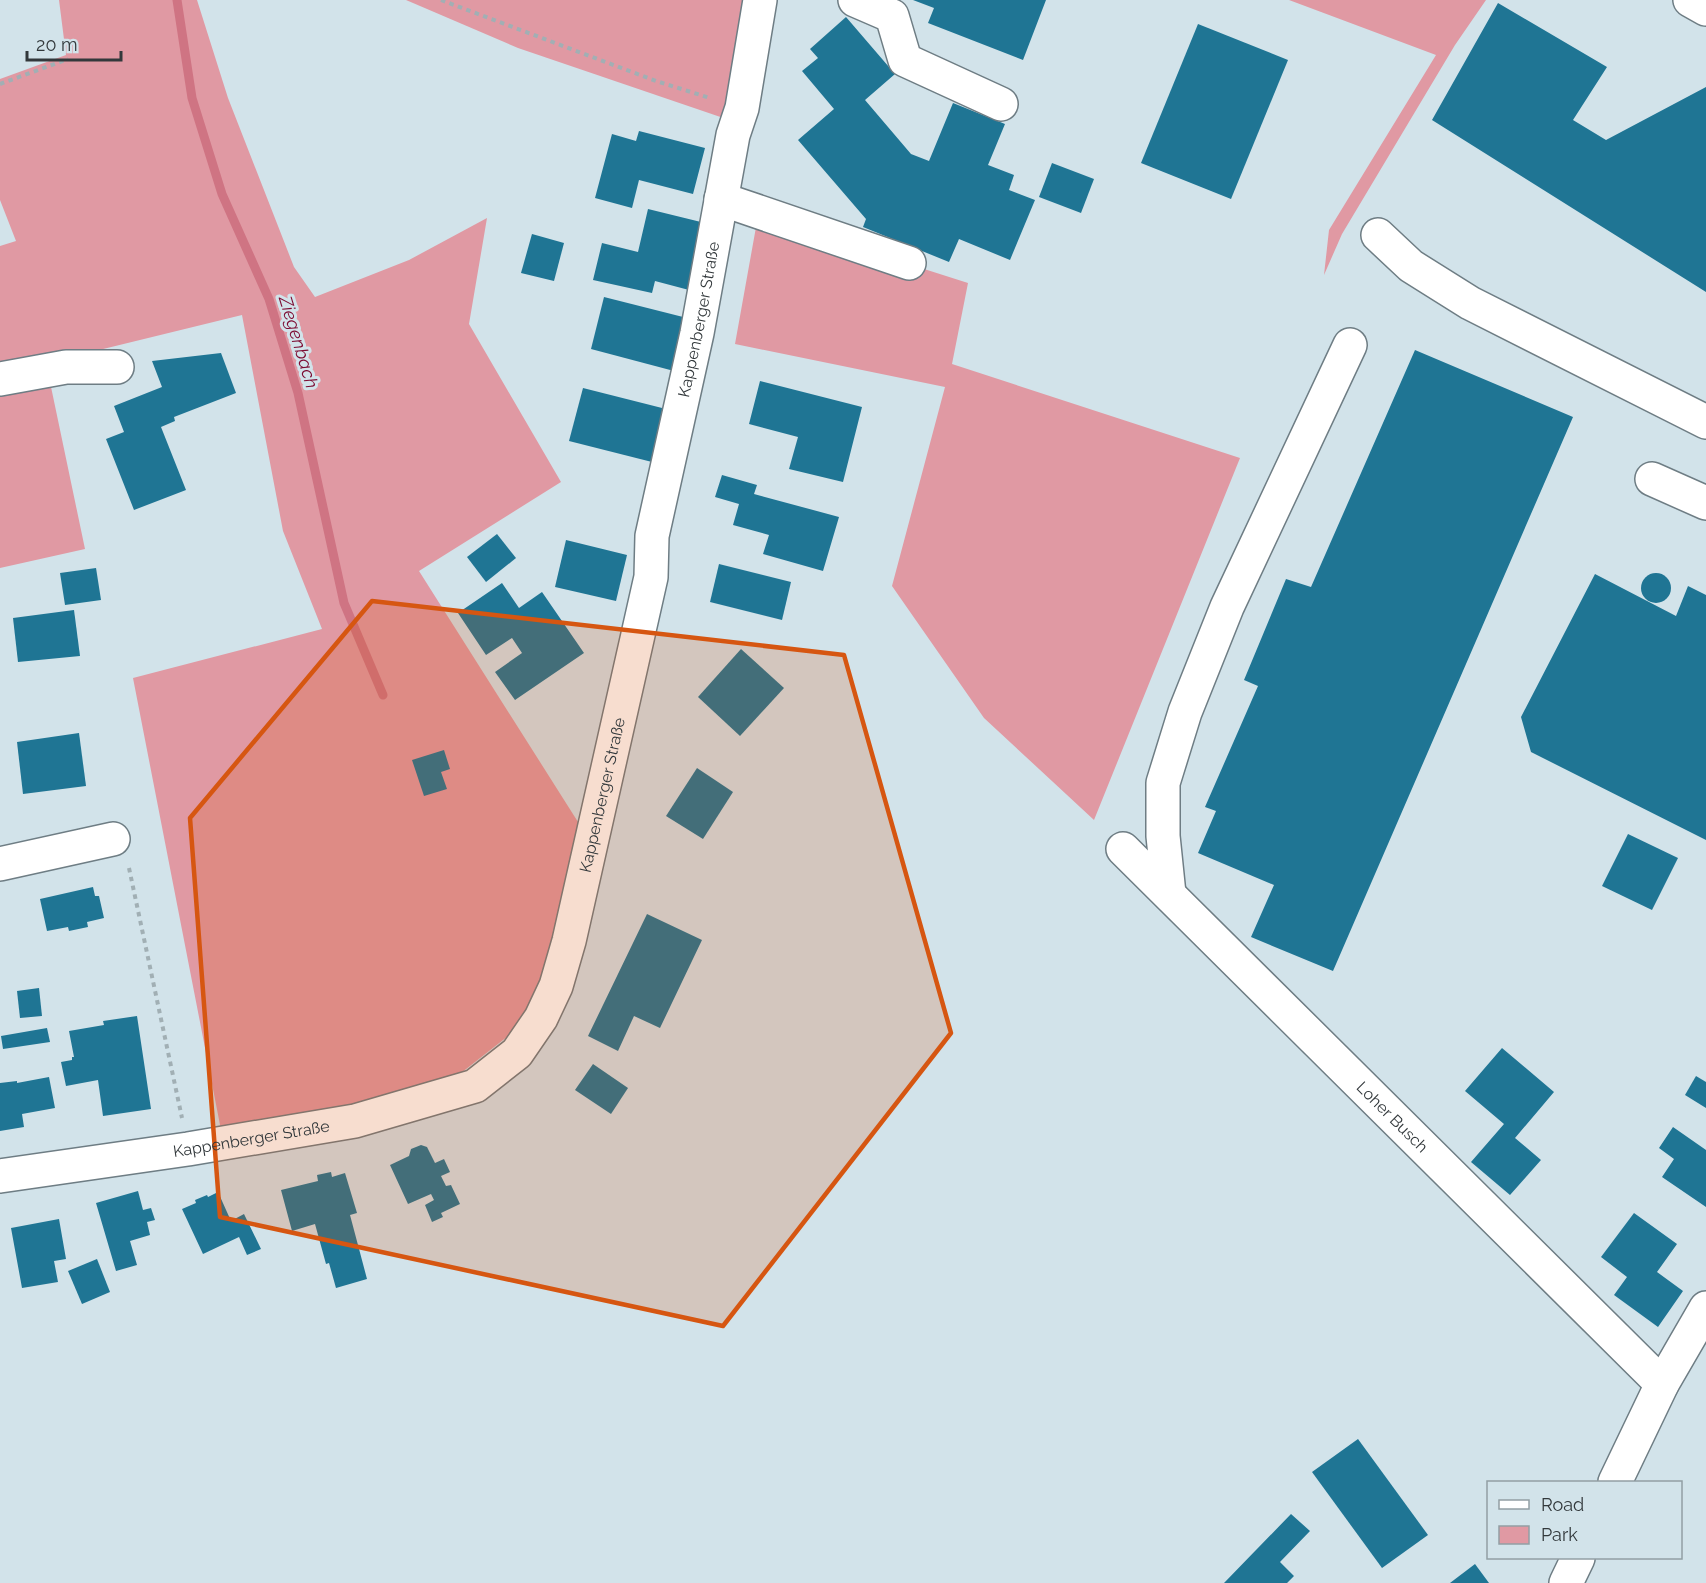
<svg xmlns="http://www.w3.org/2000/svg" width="1706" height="1583" font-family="Raleway,sans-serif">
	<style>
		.green { fill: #e099a3 }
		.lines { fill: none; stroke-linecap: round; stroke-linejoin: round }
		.stream { stroke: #cf7483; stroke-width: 9 }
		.building { fill: #1f7594 }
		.minor-casing { stroke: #6e7d84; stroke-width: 36 }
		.path { stroke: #a1afb4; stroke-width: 4; stroke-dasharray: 4.5 4.5; stroke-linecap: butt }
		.minor { stroke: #fff; stroke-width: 33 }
		.marked { fill: #d65611; fill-opacity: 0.2; stroke: #d65611; stroke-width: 4.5; stroke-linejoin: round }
		.labels { text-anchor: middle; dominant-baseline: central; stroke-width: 6; stroke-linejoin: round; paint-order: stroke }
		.street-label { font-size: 16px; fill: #32383b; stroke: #d2e3ea }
		.water-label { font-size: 18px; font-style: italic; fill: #7c0930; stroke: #d2e3ea }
	</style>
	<rect width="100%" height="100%" fill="#d2e3ea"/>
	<g class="green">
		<path d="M59 0H197L228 98 294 267 315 297 409 260 487 218 469 324 561 482 419 571 585 833 535 1015 461 1073 349 1108 221 1130 133 678 322 629 283 531 242 315 46 363 85 549 0 568V246L16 241 0 200V79L66 55Z"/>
		<path d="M406 0H771L741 124 518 48Z"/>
		<path d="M1289 0H1486L1455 45 1342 234 1324 275 1329 230 1436 55Z"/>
		<path d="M758 216 968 283 952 364 1240 458 1094 820 984 718 892 586 945 387 735 344Z"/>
	</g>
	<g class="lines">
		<path class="stream" d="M177 0 192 98 222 194 269 299 298 393 344 603 383 695"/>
	</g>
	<g class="building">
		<path d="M913 0H1046L1023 60 928 23 934 8Z"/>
		<path d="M1498 3 1607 67 1573 120 1606 140 1706 87V292L1432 120Z"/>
		<path d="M846 17 895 74 865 100 911 154 929 161 953 103 1005 124 988 165 1014 175 1009 190 1035 200 1010 260 959 239 949 262 863 227 866 219 798 140 834 109 802 71 818 58 810 49Z"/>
		<path d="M1198 24 1288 60 1231 199 1141 163Z"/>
		<path d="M639 131 705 148 693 194 639 180 632 208 595 198 612 134 636 141Z"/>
		<path d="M1052 163 1094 179 1081 213 1039 197Z"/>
		<path d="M648 209 705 223 689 290 655 281 652 293 593 280 602 243 638 252Z"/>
		<path d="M532 234 564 243 554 281 521 273Z"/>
		<path d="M604 297 687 318 674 371 591 349Z"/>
		<path d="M1415 350 1573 417 1333 971 1251 937 1274 885 1198 853 1216 811 1205 807 1258 686 1244 680 1286 579 1311 587Z"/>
		<path d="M221 353 236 393 174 417 175 421 161 427 186 490 134 510 106 439 124 432 114 406 162 387 152 361Z"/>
		<path d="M760 381 862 407 843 482 789 469 798 437 749 424Z"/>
		<path d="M583 388 666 409 652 462 569 441Z"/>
		<path d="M722 475 757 485 754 494 839 517 823 571 763 554 769 535 733 525 739 504 715 497Z"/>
		<path d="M497 534 516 558 486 582 467 557Z"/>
		<path d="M566 540 627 555 616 601 555 587Z"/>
		<path d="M719 564 791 582 782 620 710 602Z"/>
		<path d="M96 568 101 600 65 605 60 573Z"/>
		<circle cx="1656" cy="588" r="15"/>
		<path d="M1595 574 1676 616 1688 586 1706 595V840L1531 752 1521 717Z"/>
		<path d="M502 583 519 608 542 592 584 653 515 700 495 672 522 653 512 638 486 655 458 613Z"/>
		<path d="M74 610 80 656 18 662 13 618Z"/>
		<path d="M741 649 784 688 740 736 698 697Z"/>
		<path d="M79 733 86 786 23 794 17 742Z"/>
		<path d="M444 750 450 769 441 772 447 789 424 796 412 760Z"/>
		<path d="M697 768 733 792 703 839 666 816Z"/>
		<path d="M1628 834 1678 858 1652 910 1602 886Z"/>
		<path d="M93 887 95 896H99L104 918 87 922 88 927 69 931 68 927 47 931 40 899Z"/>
		<path d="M647 914 702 940 660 1028 634 1016 618 1051 588 1036Z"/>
		<path d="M39 988 42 1016 20 1018 17 991Z"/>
		<path d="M137 1016 151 1109 103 1116 98 1080 66 1086 61 1062 72 1060V1057H74L69 1031 104 1025 103 1021Z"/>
		<path d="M47 1028 50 1042 3 1049 1 1036Z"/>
		<path d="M1502 1048 1554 1092 1515 1138 1541 1160 1510 1195 1471 1162 1504 1124 1465 1091Z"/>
		<path d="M593 1064 628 1088 611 1114 575 1090Z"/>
		<path d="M1696 1076 1706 1082V1108L1685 1095Z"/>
		<path d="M49 1077 55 1108 22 1114 24 1127 0 1131V1083L17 1081V1083Z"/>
		<path d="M1673 1127 1706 1150V1207L1662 1177 1674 1159 1659 1148Z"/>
		<path d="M421 1145 427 1147 435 1163 444 1159 450 1172 441 1176 446 1186 451 1185 460 1204 441 1213 443 1217 432 1222 425 1205 434 1200 431 1194 408 1204 390 1165 409 1156 411 1149Z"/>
		<path d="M331 1172 332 1177 345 1173 357 1213 350 1215 367 1279 336 1288 329 1263 326 1264 315 1224 292 1231 281 1190 318 1181 317 1175Z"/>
		<path d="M138 1191 143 1210 151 1208 155 1220 147 1222 150 1235 130 1241 137 1265 116 1271 96 1203Z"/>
		<path d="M218 1192 231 1221 244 1214 261 1249 247 1255 239 1237 203 1254 182 1209 196 1203 195 1200 207 1195 208 1197Z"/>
		<path d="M1634 1213 1677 1244 1657 1272 1683 1291 1658 1327 1614 1295 1627 1277 1601 1257Z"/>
		<path d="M59 1219 66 1259 54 1261 58 1282 22 1288 11 1228Z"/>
		<path d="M97 1259 110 1292 82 1304 68 1271Z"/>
		<path d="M1358 1439 1428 1535 1382 1568 1312 1472Z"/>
		<path d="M1291 1514 1310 1531 1280 1562 1294 1576 1287 1583H1224Z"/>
		<path d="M1475 1564 1489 1583H1450Z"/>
	</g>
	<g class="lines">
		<defs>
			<g id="minor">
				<path d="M855 0 892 16 905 60 1001 104"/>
				<path d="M1690 0 1706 9"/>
				<path d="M721 199 909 263"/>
				<path d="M1378 235 1411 266 1470 303 1706 422"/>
				<path d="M0 379 66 367H117"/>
				<path d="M1652 479 1706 503"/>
				<path id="s1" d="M1123 849 1662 1384"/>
				<path d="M0 864 113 839"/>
				<path d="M1169 894 1163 836V783L1185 712 1227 607 1350 345"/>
				<path id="s2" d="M0 1176 188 1149 355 1121 475 1086 517 1053 541 1018 556 986 569 941 651 577 652 536 697 333 733 135 742 108 760 0"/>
				<path d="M1615 1482 1662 1384 1706 1308"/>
				<path d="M1566 1583 1578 1558"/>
			</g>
		</defs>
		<use href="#minor" class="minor-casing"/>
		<g class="path">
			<path d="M441 0 656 81 710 98"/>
			<path d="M0 84 68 59"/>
			<path d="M129 868 182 1118"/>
		</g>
		<use href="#minor" class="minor"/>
	</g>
	<path class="marked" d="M372 601 844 655 951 1033 723 1326 220 1217 190 818Z"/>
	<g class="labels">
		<g class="street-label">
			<text stroke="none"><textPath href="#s2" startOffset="1298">Kappenberger Straße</textPath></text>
			<text stroke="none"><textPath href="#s2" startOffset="812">Kappenberger Straße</textPath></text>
			<text stroke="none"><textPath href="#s1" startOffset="380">Loher Busch</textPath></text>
			<text stroke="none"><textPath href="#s2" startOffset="254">Kappenberger Straße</textPath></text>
		</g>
		<g class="water-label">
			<text transform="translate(299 342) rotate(73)">Ziegenbach</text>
		</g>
	</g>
	<rect x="1487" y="1481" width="195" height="78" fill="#d2e3ea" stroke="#929fa4" stroke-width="1.5"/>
	<rect x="1499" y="1500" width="30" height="9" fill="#ffffff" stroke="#929fa4" stroke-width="1.5"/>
	<text x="1541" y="1511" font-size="18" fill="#32383b">Road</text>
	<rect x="1499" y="1526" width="30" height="18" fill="#e099a3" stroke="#929fa4" stroke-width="1.5"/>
	<text x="1541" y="1541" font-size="18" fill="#32383b">Park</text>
	<path d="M27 51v9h94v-9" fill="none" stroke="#32383b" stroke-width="3"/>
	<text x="36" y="51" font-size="18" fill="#32383b" stroke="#d2e3ea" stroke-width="4.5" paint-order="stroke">20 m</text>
</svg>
